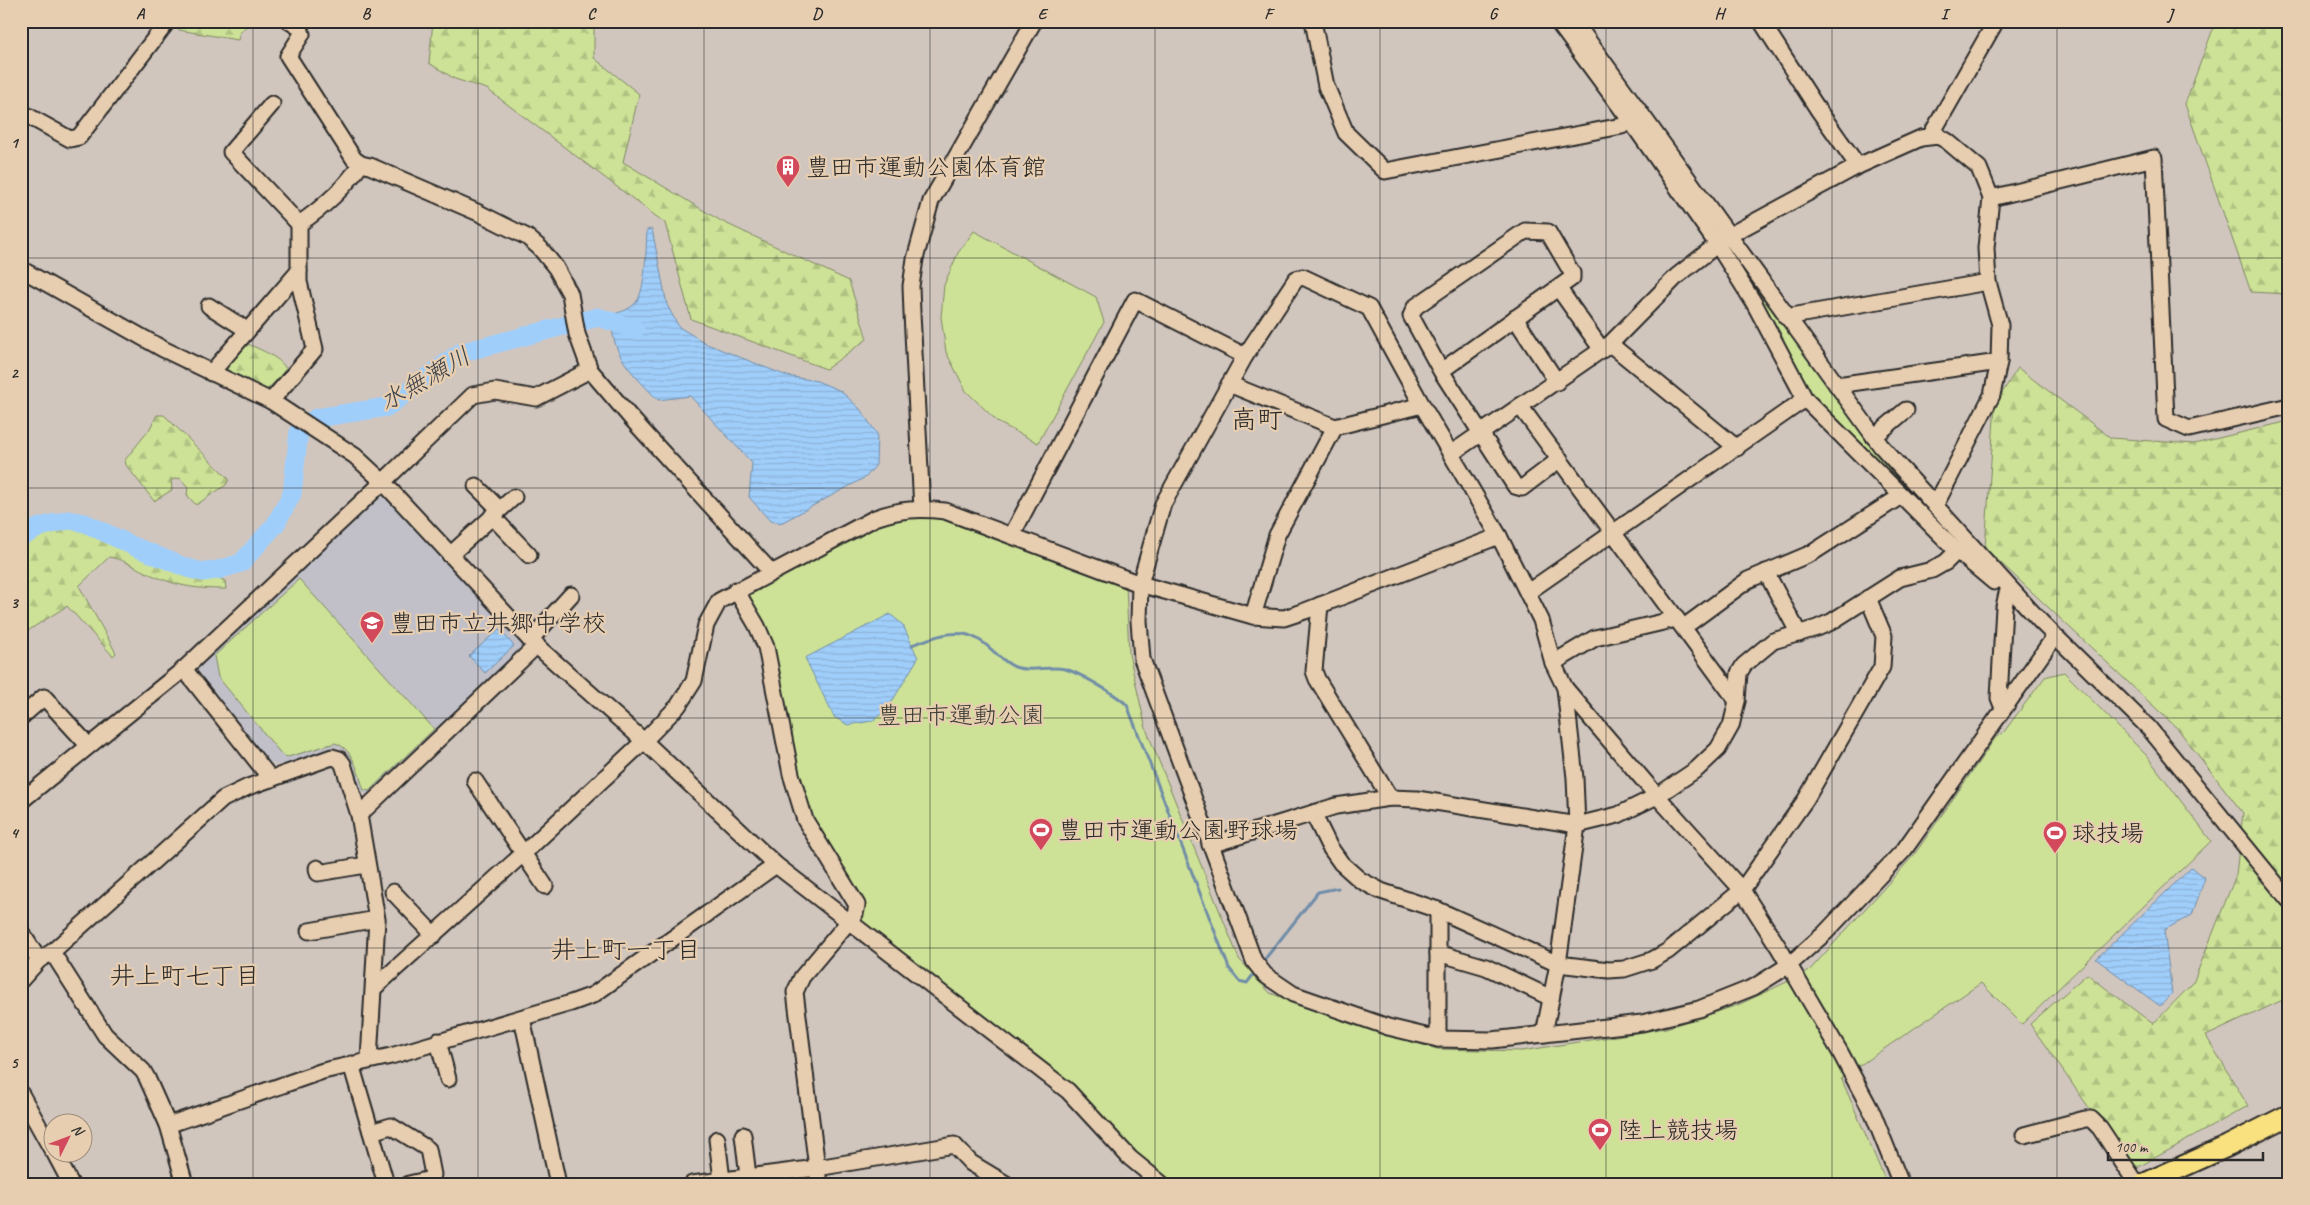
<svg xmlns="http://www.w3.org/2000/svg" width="2310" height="1205" font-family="Caveat,'Klee One',sans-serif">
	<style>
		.built { fill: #c1c0c8 }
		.green { fill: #cde297; stroke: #7c8661 }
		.forest { fill: url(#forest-firs); stroke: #7c8661 }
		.water { fill: url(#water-rules); stroke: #718da8 }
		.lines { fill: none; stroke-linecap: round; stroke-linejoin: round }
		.stream { stroke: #718da8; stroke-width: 3 }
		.river { stroke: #a0cefb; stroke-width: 19 }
		.minor-casing { stroke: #2b2b2b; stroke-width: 19 }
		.major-casing { stroke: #2b2b2b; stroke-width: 24 }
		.minor { stroke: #e8ceb0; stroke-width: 15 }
		.major { stroke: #fae180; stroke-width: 20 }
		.grid { fill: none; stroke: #2b2b2b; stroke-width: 1; stroke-opacity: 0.55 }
		.labels { text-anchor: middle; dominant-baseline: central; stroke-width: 4.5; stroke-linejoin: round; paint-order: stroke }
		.poi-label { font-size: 24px; fill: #2b2b2b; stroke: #e8ceb0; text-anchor: start }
		.park-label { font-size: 24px; fill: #3b3d36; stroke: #e8ceb0 }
		.water-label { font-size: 25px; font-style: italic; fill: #3d434a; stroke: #e8ceb0 }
		.neighbourhood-label { font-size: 25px; fill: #2b2b2b; stroke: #e8ceb0 }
		.quarter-label { font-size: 26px; fill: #2b2b2b; stroke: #e8ceb0 }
		.neatline { fill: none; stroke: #2b2b2b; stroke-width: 2 }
		.grid-label { font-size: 16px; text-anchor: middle; font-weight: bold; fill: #2b2b2b }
	</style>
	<defs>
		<pattern id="forest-firs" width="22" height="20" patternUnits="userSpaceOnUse" patternTransform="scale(1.25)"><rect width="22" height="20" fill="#cde297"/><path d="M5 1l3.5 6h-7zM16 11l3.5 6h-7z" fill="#b0c282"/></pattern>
		<pattern id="water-rules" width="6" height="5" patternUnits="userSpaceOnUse" patternTransform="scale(1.25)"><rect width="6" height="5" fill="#a0cefb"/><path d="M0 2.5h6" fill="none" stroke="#8ab1d7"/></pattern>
	</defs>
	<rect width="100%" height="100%" fill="#d1c6be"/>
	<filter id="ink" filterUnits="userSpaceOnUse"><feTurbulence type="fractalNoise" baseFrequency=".02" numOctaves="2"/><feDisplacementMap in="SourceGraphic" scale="10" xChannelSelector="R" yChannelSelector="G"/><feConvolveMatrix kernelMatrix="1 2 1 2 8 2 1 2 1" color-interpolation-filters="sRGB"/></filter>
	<g filter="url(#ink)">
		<path class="built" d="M378 497H388L522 641 523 647 369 794 361 792 350 759 346 752 340 748 334 747 281 765 271 763 197 670V666Z"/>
		<g class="green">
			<path d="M974 231 1096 297 1104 322 1038 443 999 423 966 391 946 352 941 317 944 285 958 253Z"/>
			<path d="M1739 256 1994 577 1816 402 1796 373 1735 259Z"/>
			<path d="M939 516 1126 585 1129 654 1146 729 1239 959 1270 993 1351 1024 1437 1049 1522 1051 1666 1028 1738 1005 1808 972 1914 855 1996 737 2003 733 2045 677 2064 672 2147 756 2211 841 2022 1024 1981 983 1841 1078 1887 1184H1167L855 923 861 910 804 811 744 590 888 518Z"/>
			<path d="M299 579 434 729 369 791 364 790C358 773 354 749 335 743L288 757 282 755 218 677 214 656Z"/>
		</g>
		<g class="forest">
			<path d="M178 21H251L239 34 238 40 179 30Z"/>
			<path d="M433 21H594V58L639 94 623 162 721 221 849 281 867 339 826 369 691 319 665 223 487 89 455 79 429 63Z"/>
			<path d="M2216 21H2289V294L2251 292 2185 104Z"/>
			<path d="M242 342C255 347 282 357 287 371L266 390 225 369 223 364Z"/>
			<path d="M2018 368 2111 438 2194 444 2289 421V997L2206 1036 2248 1106 2133 1170 2030 1024 2087 974 2153 1024 2193 983 2236 875 2243 813 2178 729 1985 548 1995 404Z"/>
			<path d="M157 415H164L229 479 226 485 196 505 187 495 188 487 180 478 171 480 172 490 154 501 126 465 125 460 149 430Z"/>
			<path d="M62 524C103 530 139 554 177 568 193 574 211 573 225 581L226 589C193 589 176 586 145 572 133 566 122 559 109 557L79 586 116 653 113 656 67 606 21 635V543Z"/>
		</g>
		<g class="water">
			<path d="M652 229 667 305 679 327 707 344 787 376 817 381 841 391 860 409 877 434 876 465 866 477 781 523 770 521 749 497 752 463 690 396 658 400C634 375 607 352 613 314 622 312 631 309 637 301 646 288 646 246 647 230Z"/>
			<path d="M890 614 903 625 918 658 887 710 872 721 848 725 834 717 805 658Z"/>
			<path d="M499 629 514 646 485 673 469 656Z"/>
			<path d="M2192 867 2205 878 2192 915 2164 930 2172 994 2160 1006 2096 959Z"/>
		</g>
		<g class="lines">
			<g class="stream">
				<path d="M912 645C929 639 949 630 968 635 987 640 998 660 1015 667 1032 673 1049 665 1065 669 1078 672 1117 695 1127 705L1229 968 1239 981 1247 983 1256 971"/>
				<path d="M1261 964 1318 892 1338 888"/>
			</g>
			<path class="river" d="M21 537 40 527 68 520 85 523 133 546 187 568 202 572 218 570 241 563 275 525 292 494 299 431 316 418 387 407 460 353 598 317 635 329"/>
			<defs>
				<g id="minor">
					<path d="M289 21 300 28 302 34 288 56 354 159 361 164 370 166 479 213 527 237 540 248 556 268 570 294 577 334 590 370 631 418 771 572"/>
					<path d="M1313 21 1326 86 1346 133 1385 171 1622 126 1630 120"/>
					<path d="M1557 21 1630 120 1717 244 1754 303 1805 399 1957 551 1994 582"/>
					<path d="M1574 21 1881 446 2041 622 2148 727 2289 900"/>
					<path d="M1761 21 1819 111 1858 166"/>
					<path d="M272 104 231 152 299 224"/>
					<path d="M21 112 70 139 79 137 168 21"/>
					<path d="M1931 135 1996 21"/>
					<path d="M1991 198 2154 158 2166 419 2189 429 2289 406"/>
					<path d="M21 269 163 349 271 401 355 456 383 482 530 640 644 741 776 865 1068 1091 1130 1158 1162 1184"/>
					<path d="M1559 289 1602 350"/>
					<path d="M209 306 247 330"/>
					<path d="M1786 317 1988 282"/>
					<path d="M1515 318 1557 382"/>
					<path d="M1610 344 1737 448"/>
					<path d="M1441 371 1572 278V273L1548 232 1525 231 1415 307 1411 316 1441 371 1515 486 1522 488 1560 459"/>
					<path d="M211 373 299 271V224C324 207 344 189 361 164"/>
					<path d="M1229 384 1335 427 1422 405"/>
					<path d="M1837 385 1999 362"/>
					<path d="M271 401 315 349 299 282V271"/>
					<path d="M1520 406 1737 701"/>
					<path d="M1874 437 1906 410"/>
					<path d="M1452 453 1610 344 1677 276 1728 236 1858 166 1921 138 1938 136 1947 141 1979 168 1991 198 1986 248 1988 282 2000 325 1999 362 1992 395 1935 506"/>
					<path d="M476 486 499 509"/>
					<path d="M922 509 912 313 911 286 915 259 931 201 1034 21"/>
					<path d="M492 516 529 555"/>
					<path d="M1012 535 1135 300 1245 356"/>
					<path d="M450 555 514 497"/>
					<path d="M1766 572 1799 634"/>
					<path d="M736 590 757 626 766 647 791 774 805 820 857 905 855 914 802 977 795 992 819 1184"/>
					<path d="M1528 592 1805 399"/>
					<path d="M1320 605 1314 671 1317 679 1390 798"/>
					<path d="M1253 616 1277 535 1335 427"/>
					<path d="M1684 627 1748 580 1812 553 1901 496"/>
					<path d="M530 640 571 595"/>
					<path d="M1553 663 1595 638 1676 619"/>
					<path d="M184 669 271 779"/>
					<path d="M2003 708 1999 698 2004 607 2007 593"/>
					<path d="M21 717 44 697 88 745"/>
					<path d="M475 781 545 886"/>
					<path d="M21 801 184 669 383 482 473 395 495 391 536 398 590 370"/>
					<path d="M1313 813 1329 846 1341 863 1360 880 1381 891 1438 910 1558 964 1609 970 1624 969 1652 960 1668 951 1742 890 1806 799 1882 667 1884 636 1868 598"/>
					<path d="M359 815 537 645"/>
					<path d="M1210 845 1336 806 1390 798 1417 799 1577 825 1618 815 1657 796 1697 769 1718 749 1731 726 1737 701 1739 673 1744 665 1773 641 1817 628 1831 622 1900 578 1932 570 1946 562 1957 551"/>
					<path d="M317 868 318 873 366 865"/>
					<path d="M393 892 434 935"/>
					<path d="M309 931 377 919"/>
					<path d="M21 932 39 960"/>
					<path d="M52 952 105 1035 143 1071 147 1078 168 1125 185 1184"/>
					<path d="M1438 953 1486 967 1551 998"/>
					<path d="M21 980 39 960 52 952 223 799 248 787 332 757 339 759 343 764 359 815 377 919 369 1060"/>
					<path d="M374 988 524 853 644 741 678 706 694 681 706 625 719 601 875 518C901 509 918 508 945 511L1140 584 1253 616 1284 618 1305 611 1499 536"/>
					<path d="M522 1018 558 1184"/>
					<path d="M1544 1034 1558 964 1577 825 1575 778 1565 688"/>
					<path d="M1438 1039V910"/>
					<path d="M438 1041 448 1079"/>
					<path d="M351 1064 371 1132"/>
					<path d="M21 1094 52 1150"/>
					<path d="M168 1125 323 1071 391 1056 571 1003 593 995 776 865"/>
					<path d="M743 1135 748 1176"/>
					<path d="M2024 1135 2085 1119H2091L2100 1128 2137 1184"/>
					<path d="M717 1139 722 1180"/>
					<path d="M54 1152 71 1184"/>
					<path d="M386 1184 371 1132 391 1126 428 1149 433 1175 431 1179 409 1184"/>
					<path d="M692 1184 817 1168 954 1145 971 1163 1006 1184"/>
					<path d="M1901 1184 1873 1114 1840 1052 1779 948 1742 890 1657 796 1565 688 1553 663 1541 620 1499 536 1422 405 1369 308 1303 277 1296 279 1245 356 1163 504 1140 584 1139 621 1142 659 1254 961 1265 975 1293 994 1388 1027 1438 1039 1492 1040 1642 1023 1699 1009 1754 987 1789 965 1825 933 1904 850 2055 636"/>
				</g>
				<path id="major" d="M2144 1184 2228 1146 2289 1115"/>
			</defs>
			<use href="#minor" class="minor-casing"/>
			<use href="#major" class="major-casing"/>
			<use href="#minor" class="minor"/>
			<use href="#major" class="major"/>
		</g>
	</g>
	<path class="grid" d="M253 21V1184M478 21V1184M704 21V1184M930 21V1184M1155 21V1184M1380 21V1184M1606 21V1184M1832 21V1184M2057 21V1184M21 258H2289M21 488H2289M21 718H2289M21 948H2289"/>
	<defs>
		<symbol id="building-pin" viewBox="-11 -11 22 30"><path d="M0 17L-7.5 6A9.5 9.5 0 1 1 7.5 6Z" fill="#d1495b" stroke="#e8ceb0"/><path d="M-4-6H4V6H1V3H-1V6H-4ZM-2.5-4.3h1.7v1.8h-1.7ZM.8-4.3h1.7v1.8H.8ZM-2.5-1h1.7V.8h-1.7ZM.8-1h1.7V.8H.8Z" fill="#fff"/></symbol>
		<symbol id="school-pin" viewBox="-11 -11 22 30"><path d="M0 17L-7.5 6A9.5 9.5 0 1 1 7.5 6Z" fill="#d1495b" stroke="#e8ceb0"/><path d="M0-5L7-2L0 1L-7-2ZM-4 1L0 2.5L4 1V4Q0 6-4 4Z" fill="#fff"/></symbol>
		<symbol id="stadium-pin" viewBox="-11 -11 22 30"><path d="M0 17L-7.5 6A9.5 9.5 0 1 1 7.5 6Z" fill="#d1495b" stroke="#e8ceb0"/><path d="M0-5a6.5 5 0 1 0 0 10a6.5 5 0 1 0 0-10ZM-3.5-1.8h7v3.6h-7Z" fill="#fff"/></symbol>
	</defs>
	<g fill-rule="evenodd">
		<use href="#building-pin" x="774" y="153" width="28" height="38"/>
		<use href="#school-pin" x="358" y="609" width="28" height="38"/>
		<use href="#stadium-pin" x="1027" y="816" width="28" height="38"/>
		<use href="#stadium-pin" x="2041" y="819" width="28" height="38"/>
		<use href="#stadium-pin" x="1586" y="1116" width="28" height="38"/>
	</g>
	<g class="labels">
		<g class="poi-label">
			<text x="806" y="167">豊田市運動公園体育館</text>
			<text x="390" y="623">豊田市立井郷中学校</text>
			<text x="1058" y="830">豊田市運動公園野球場</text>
			<text x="2072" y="833">球技場</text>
			<text x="1618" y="1130">陸上競技場</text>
		</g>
		<g class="park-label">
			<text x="961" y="715">豊田市運動公園</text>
		</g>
		<g class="water-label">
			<text transform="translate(425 379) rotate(-30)">水無瀬川</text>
		</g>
		<g class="neighbourhood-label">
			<text x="626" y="950">井上町一丁目</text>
			<text x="185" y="976">井上町七丁目</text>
		</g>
		<g class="quarter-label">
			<text x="1257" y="419">高町</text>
		</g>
	</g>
	<rect width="2310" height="1205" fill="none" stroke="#e8ceb0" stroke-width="55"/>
	<g transform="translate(68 1138) rotate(48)"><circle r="24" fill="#e8ceb0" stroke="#9c8d7b"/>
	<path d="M0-4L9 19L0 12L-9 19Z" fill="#d1495b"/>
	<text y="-8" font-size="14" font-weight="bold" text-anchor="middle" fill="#2b2b2b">N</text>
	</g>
	<path d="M2108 1152v8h155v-8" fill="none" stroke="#2b2b2b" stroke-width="2.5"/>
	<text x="2115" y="1152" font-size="15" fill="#2b2b2b" stroke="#e8ceb0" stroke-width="4" paint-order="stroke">100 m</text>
	<rect x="28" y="28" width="2254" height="1150" class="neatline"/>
	<g class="grid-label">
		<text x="140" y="19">A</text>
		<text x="366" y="19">B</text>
		<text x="591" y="19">C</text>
		<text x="817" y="19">D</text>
		<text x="1042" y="19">E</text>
		<text x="1268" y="19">F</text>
		<text x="1493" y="19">G</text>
		<text x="1719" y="19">H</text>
		<text x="1944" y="19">I</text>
		<text x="2170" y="19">J</text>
		<text x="14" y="148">1</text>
		<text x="14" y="378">2</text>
		<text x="14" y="608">3</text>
		<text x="14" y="838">4</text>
		<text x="14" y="1068">5</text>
	</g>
</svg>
